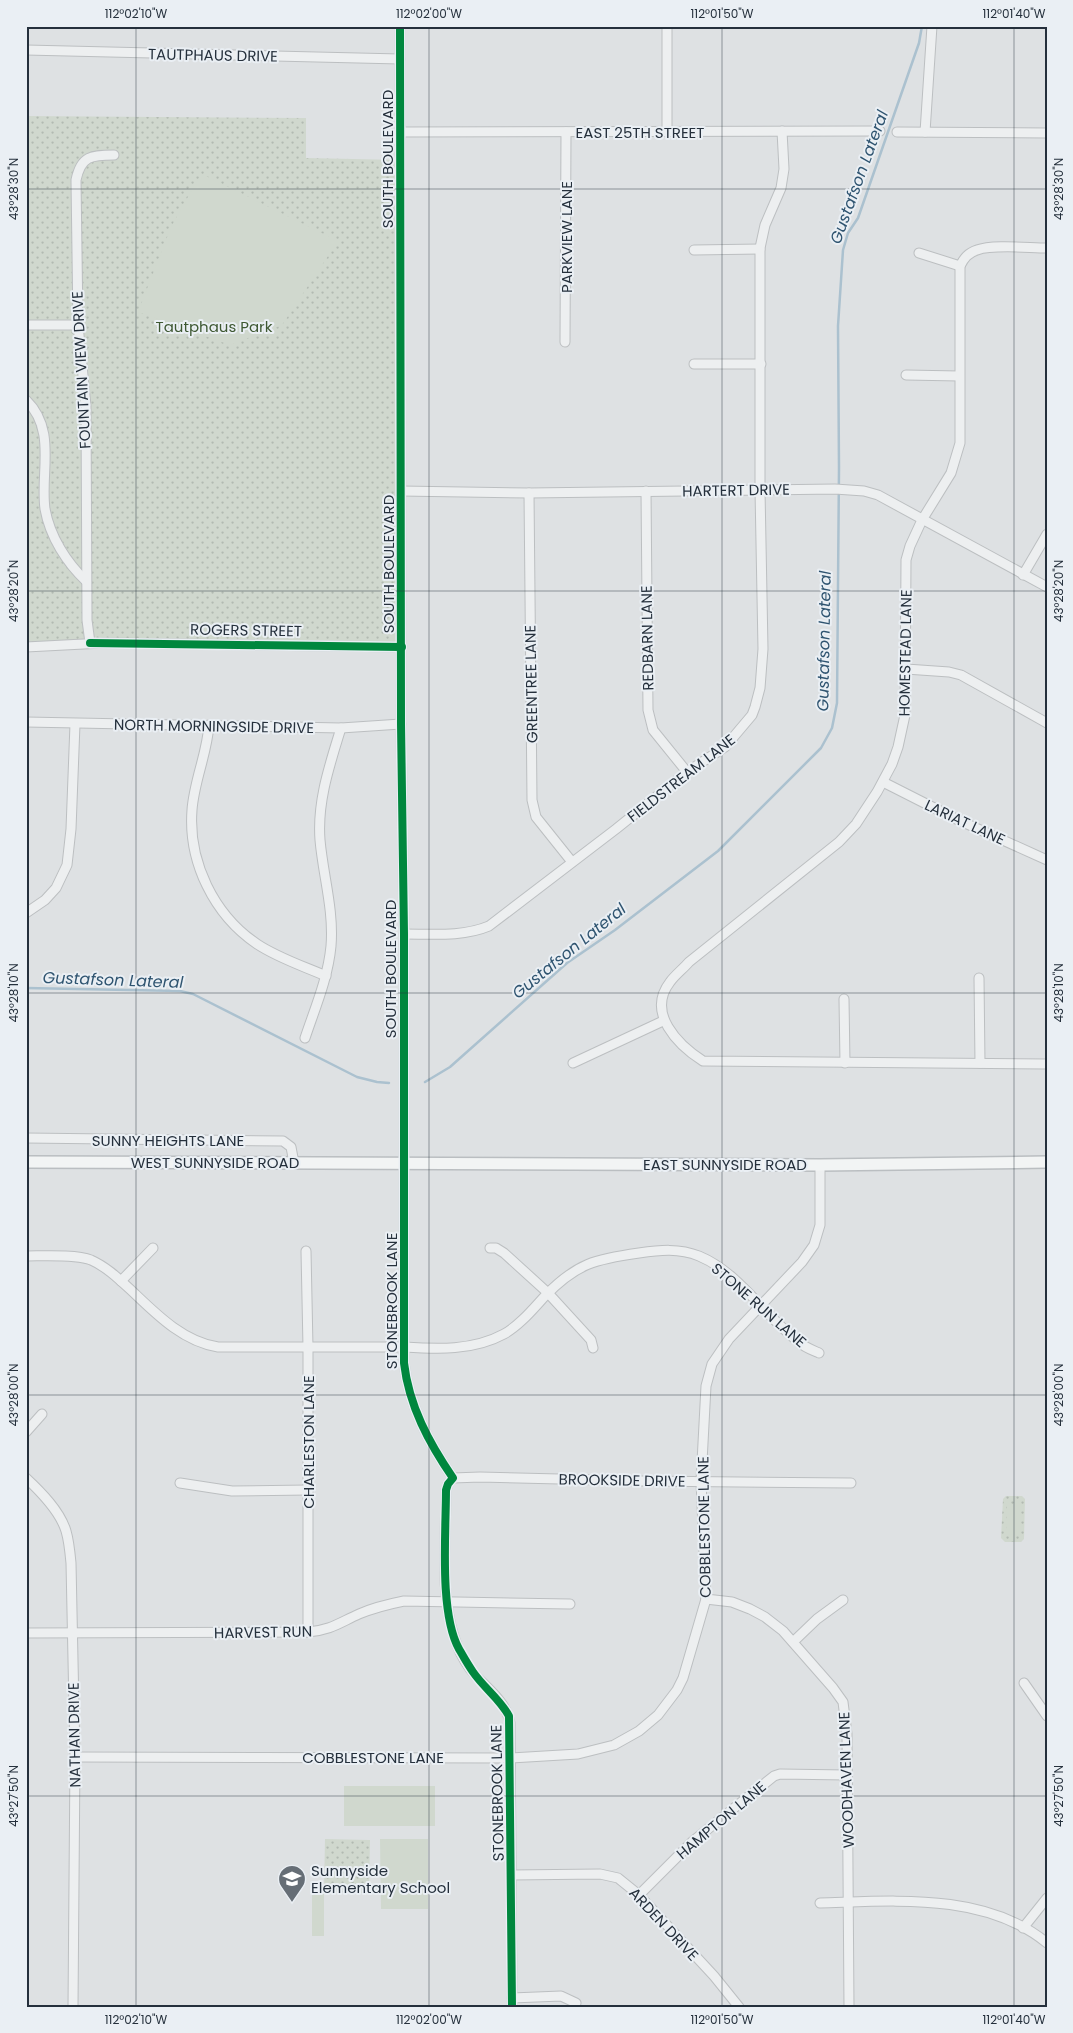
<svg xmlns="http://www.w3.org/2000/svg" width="1073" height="2033" font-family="Poppins,sans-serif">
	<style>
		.park { fill: url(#park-dots) }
		.pitch { fill: #d0d8ce }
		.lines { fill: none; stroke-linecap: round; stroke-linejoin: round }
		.stream { stroke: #abc1cf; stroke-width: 2.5 }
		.minor-casing { stroke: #bcbfc1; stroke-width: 11 }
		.major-casing { stroke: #babec1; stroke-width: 14 }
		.minor { stroke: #edeff0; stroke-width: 9 }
		.major { stroke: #f2f4f4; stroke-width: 11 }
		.cycleway-casing { stroke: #eaeff4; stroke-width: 11 }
		.cycleway { stroke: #00873e; stroke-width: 8 }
		.ticks { fill: none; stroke: #25303c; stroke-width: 1; stroke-opacity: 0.45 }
		.labels { text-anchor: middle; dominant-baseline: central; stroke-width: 4; stroke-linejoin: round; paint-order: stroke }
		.street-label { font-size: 15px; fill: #25303c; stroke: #eaeff4 }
		.park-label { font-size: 15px; fill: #3e5832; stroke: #eaeff4 }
		.poi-label { font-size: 15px; fill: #25303c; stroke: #eaeff4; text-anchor: start }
		.water-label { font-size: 16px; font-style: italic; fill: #2f5470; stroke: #eaeff4 }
		.neatline { fill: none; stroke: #25303c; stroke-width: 2 }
		.ticks-label { font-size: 12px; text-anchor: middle; fill: #25303c }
	</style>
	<defs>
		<pattern id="park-dots" width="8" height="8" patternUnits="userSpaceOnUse" patternTransform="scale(1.25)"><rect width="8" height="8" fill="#d0d8ce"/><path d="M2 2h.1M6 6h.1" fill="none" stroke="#b2bab2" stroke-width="1.8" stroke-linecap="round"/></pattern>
	</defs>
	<rect width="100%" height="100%" fill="#dee1e3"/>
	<g class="park">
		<path d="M26 116 306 118V158L400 160 402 647H26Z"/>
		<path d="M1006 1496H1022L1025 1499 1024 1539 1021 1542H1005L1001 1538 1003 1499Z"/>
		<path d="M325 1839 370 1840 369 1893 324 1892Z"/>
	</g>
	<g class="pitch">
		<path d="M206 176 338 241 282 325 230 345 138 312 171 227 198 179Z"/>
		<path d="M1007 1504H1021V1535H1006Z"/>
		<rect x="344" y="1786" width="91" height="40"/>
		<path d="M380 1839H428V1909H381Z"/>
		<rect x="312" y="1892" width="12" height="44"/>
	</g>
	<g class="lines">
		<g class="stream">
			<path d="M26 988 180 991 193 994 357 1077 377 1082 389 1083"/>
			<path d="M425 1082 450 1067 567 963 615 930 718 851 821 748 832 728 837 703 839 468 838 326 843 250 848 233 858 218 919 43 922 26"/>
		</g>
		<defs>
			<g id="minor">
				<path d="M400 26 401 724 404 934V1363C409 1406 429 1443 453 1478"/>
				<path d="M667 26V132"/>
				<path d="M26 50 400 59"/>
				<path d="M400 132 880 131"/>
				<path d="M897 132 1047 133"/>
				<path d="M925 132 932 26"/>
				<path d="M1047 248C1029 248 993 244 977 250 968 253 964 258 960 266V443L951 473 922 520 910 546 906 560 905 715 898 747 892 764 877 792 856 824 839 842 689 962C683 969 675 975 670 982 646 1013 678 1045 703 1061L1047 1064"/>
				<path d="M694 250 760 249"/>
				<path d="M919 253 960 266"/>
				<path d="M26 325H78"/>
				<path d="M565 342 566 132"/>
				<path d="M694 364H761"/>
				<path d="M906 375 959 376"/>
				<path d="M26 400C57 430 40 472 45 509 50 537 67 563 86 581"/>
				<path d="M401 491 529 493 835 489 864 491 878 495 1047 587"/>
				<path d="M646 491 648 710 653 730 687 772"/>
				<path d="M529 493 532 800 536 817 572 862"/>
				<path d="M1023 575 1047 534"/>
				<path d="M90 643 87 620 86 406 78 325 76 180C81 156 91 155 114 155"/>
				<path d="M26 647 103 643 402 647"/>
				<path d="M906 669 949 672 961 675 1047 723"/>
				<path d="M26 722 341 728 401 724"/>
				<path d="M209 725C207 754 194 781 192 810 188 862 214 915 257 944 278 958 303 966 326 976"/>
				<path d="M883 782 956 819 1047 860"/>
				<path d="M26 913 45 900 56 888 67 865 71 829 75 724"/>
				<path d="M404 934C432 934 463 937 489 926L616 829 687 772 725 747 752 715 755 707 760 688 763 649 760 490V248L765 225 781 188 784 169 782 131"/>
				<path d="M979 978 980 1063"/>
				<path d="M844 999 845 1063"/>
				<path d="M305 1038C315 1008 328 978 331 946 334 910 323 875 320 840 317 801 330 764 341 728"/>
				<path d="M573 1063 663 1021"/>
				<path d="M26 1138 283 1141 291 1147 294 1163"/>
				<path d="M490 1248H496L504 1253 548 1293 591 1340 593 1348"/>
				<path d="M306 1251 308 1347V1632"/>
				<path d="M26 1256C43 1256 76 1254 91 1260 107 1267 120 1280 133 1292 157 1315 184 1342 218 1347H404C437 1349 473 1351 504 1334 520 1325 533 1309 545 1296 577 1263 596 1259 639 1253 660 1250 679 1248 699 1256 740 1273 764 1316 799 1342 804 1347 812 1350 819 1353"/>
				<path d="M121 1281 153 1248"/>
				<path d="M26 1432 42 1414"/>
				<path d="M26 1478C41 1492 60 1511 66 1531 69 1541 70 1552 71 1563L75 1757 73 2007"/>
				<path d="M453 1478 448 1484 446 1490C446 1538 439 1601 457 1645 461 1655 468 1667 475 1675 488 1689 507 1703 510 1723L512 2007"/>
				<path d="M453 1478 480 1477 642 1481 851 1483"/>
				<path d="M180 1483 232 1491 308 1490"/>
				<path d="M706 1599 732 1602 750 1609 765 1617 783 1631 833 1688 843 1702 847 1734 849 2007"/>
				<path d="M26 1633 308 1632C331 1630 339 1623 359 1614 373 1608 389 1604 404 1601L570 1604"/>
				<path d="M793 1642 817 1619 843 1600"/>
				<path d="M1024 1683 1047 1716"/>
				<path d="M75 1757 511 1758 578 1754 614 1745 639 1731 658 1715 677 1690 683 1678 706 1599 701 1481 706 1386 712 1364 729 1339 802 1262 814 1245 820 1225V1165"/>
				<path d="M511 1875 600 1874 618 1878 639 1895 714 1976 739 2007"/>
				<path d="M639 1895 693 1841 774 1776 780 1774 847 1775"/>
				<path d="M820 1903C895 1901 985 1892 1047 1943"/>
				<path d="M1023 1928 1047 1898"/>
				<path d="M512 1998 561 1996 576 2003"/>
			</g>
			<path id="major" d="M26 1162 820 1165 1047 1162"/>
		</defs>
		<use href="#minor" class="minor-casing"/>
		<use href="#major" class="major-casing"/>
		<use href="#minor" class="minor"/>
		<use href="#major" class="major"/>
		<defs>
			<g id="cycleway">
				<path d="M400 26 401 724 404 934V1363C409 1406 429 1443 453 1478L448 1484 446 1490C446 1532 439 1613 459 1649 463 1656 468 1665 473 1672 484 1688 500 1699 509 1716L512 2007"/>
				<path d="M90 643 402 647"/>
			</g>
		</defs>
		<use href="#cycleway" class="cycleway-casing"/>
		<use href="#cycleway" class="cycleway"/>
	</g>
	<path class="ticks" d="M136 26V2007M429 26V2007M722 26V2007M1014 26V2007M26 189H1047M26 591H1047M26 993H1047M26 1395H1047M26 1796H1047"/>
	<defs>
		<symbol id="school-pin" viewBox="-11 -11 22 30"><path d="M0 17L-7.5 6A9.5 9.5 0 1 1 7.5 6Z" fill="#666e76" stroke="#eaeff4"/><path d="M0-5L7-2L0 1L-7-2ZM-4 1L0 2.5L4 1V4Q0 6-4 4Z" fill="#fff"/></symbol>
	</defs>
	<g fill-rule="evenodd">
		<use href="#school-pin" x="276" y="1863" width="32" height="43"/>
	</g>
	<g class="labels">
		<g class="street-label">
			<text transform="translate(213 55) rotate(1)">TAUTPHAUS DRIVE</text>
			<text x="640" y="132">EAST 25TH STREET</text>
			<text transform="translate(387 159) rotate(-90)">SOUTH BOULEVARD</text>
			<text transform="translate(566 237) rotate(-90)">PARKVIEW LANE</text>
			<text transform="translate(81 370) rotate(-93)">FOUNTAIN VIEW DRIVE</text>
			<text transform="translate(736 490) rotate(-1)">HARTERT DRIVE</text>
			<text transform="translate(388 564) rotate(-90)">SOUTH BOULEVARD</text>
			<text transform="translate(246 630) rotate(1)">ROGERS STREET</text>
			<text transform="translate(647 638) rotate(-91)">REDBARN LANE</text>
			<text transform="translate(905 653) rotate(-89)">HOMESTEAD LANE</text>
			<text transform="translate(531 684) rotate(-91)">GREENTREE LANE</text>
			<text transform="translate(214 726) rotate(1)">NORTH MORNINGSIDE DRIVE</text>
			<text transform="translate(681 778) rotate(-38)">FIELDSTREAM LANE</text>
			<text transform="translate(965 822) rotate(25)">LARIAT LANE</text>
			<text transform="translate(390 969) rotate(-90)">SOUTH BOULEVARD</text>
			<text x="168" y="1140">SUNNY HEIGHTS LANE</text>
			<text x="215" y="1162">WEST SUNNYSIDE ROAD</text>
			<text x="725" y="1164">EAST SUNNYSIDE ROAD</text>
			<text transform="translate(391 1301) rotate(-90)">STONEBROOK LANE</text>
			<text transform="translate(759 1305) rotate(41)">STONE RUN LANE</text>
			<text transform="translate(308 1442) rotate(-90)">CHARLESTON LANE</text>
			<text transform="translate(622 1480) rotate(1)">BROOKSIDE DRIVE</text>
			<text transform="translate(704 1527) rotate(-91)">COBBLESTONE LANE</text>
			<text transform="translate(263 1632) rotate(-1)">HARVEST RUN</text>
			<text transform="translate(74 1735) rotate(-91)">NATHAN DRIVE</text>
			<text x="373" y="1757">COBBLESTONE LANE</text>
			<text transform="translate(846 1780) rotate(-92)">WOODHAVEN LANE</text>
			<text transform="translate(497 1793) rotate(-91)">STONEBROOK LANE</text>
			<text transform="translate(721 1820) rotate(-40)">HAMPTON LANE</text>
			<text transform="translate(664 1924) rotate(47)">ARDEN DRIVE</text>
		</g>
		<g class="park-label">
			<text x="214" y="326">Tautphaus Park</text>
		</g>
		<g class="poi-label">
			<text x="311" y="1870">Sunnyside<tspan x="311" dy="17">Elementary School</tspan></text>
		</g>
		<g class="water-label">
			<text transform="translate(859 177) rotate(-70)">Gustafson Lateral</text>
			<text transform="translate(824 641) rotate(-89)">Gustafson Lateral</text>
			<text transform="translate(569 951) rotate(-39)">Gustafson Lateral</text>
			<text transform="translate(113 980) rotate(2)">Gustafson Lateral</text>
		</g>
	</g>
	<rect width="1073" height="2033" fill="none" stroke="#eaeff4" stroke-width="55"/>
	<rect x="28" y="28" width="1018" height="1978" class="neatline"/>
	<g class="ticks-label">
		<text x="136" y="18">112°02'10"W</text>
		<text x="429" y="18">112°02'00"W</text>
		<text x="722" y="18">112°01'50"W</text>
		<text x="1014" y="18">112°01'40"W</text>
		<text transform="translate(14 189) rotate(-90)" y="4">43°28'30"N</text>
		<text transform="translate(1059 189) rotate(-90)" y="4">43°28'30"N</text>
		<text transform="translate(14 591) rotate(-90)" y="4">43°28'20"N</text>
		<text transform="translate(1059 591) rotate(-90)" y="4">43°28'20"N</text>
		<text transform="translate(14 993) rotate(-90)" y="4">43°28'10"N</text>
		<text transform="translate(1059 993) rotate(-90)" y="4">43°28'10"N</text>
		<text transform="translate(14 1395) rotate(-90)" y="4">43°28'00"N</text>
		<text transform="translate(1059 1395) rotate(-90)" y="4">43°28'00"N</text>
		<text transform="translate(14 1796) rotate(-90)" y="4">43°27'50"N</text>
		<text transform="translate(1059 1796) rotate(-90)" y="4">43°27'50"N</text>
		<text x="136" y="2024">112°02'10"W</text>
		<text x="429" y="2024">112°02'00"W</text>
		<text x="722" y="2024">112°01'50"W</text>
		<text x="1014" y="2024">112°01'40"W</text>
	</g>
</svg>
